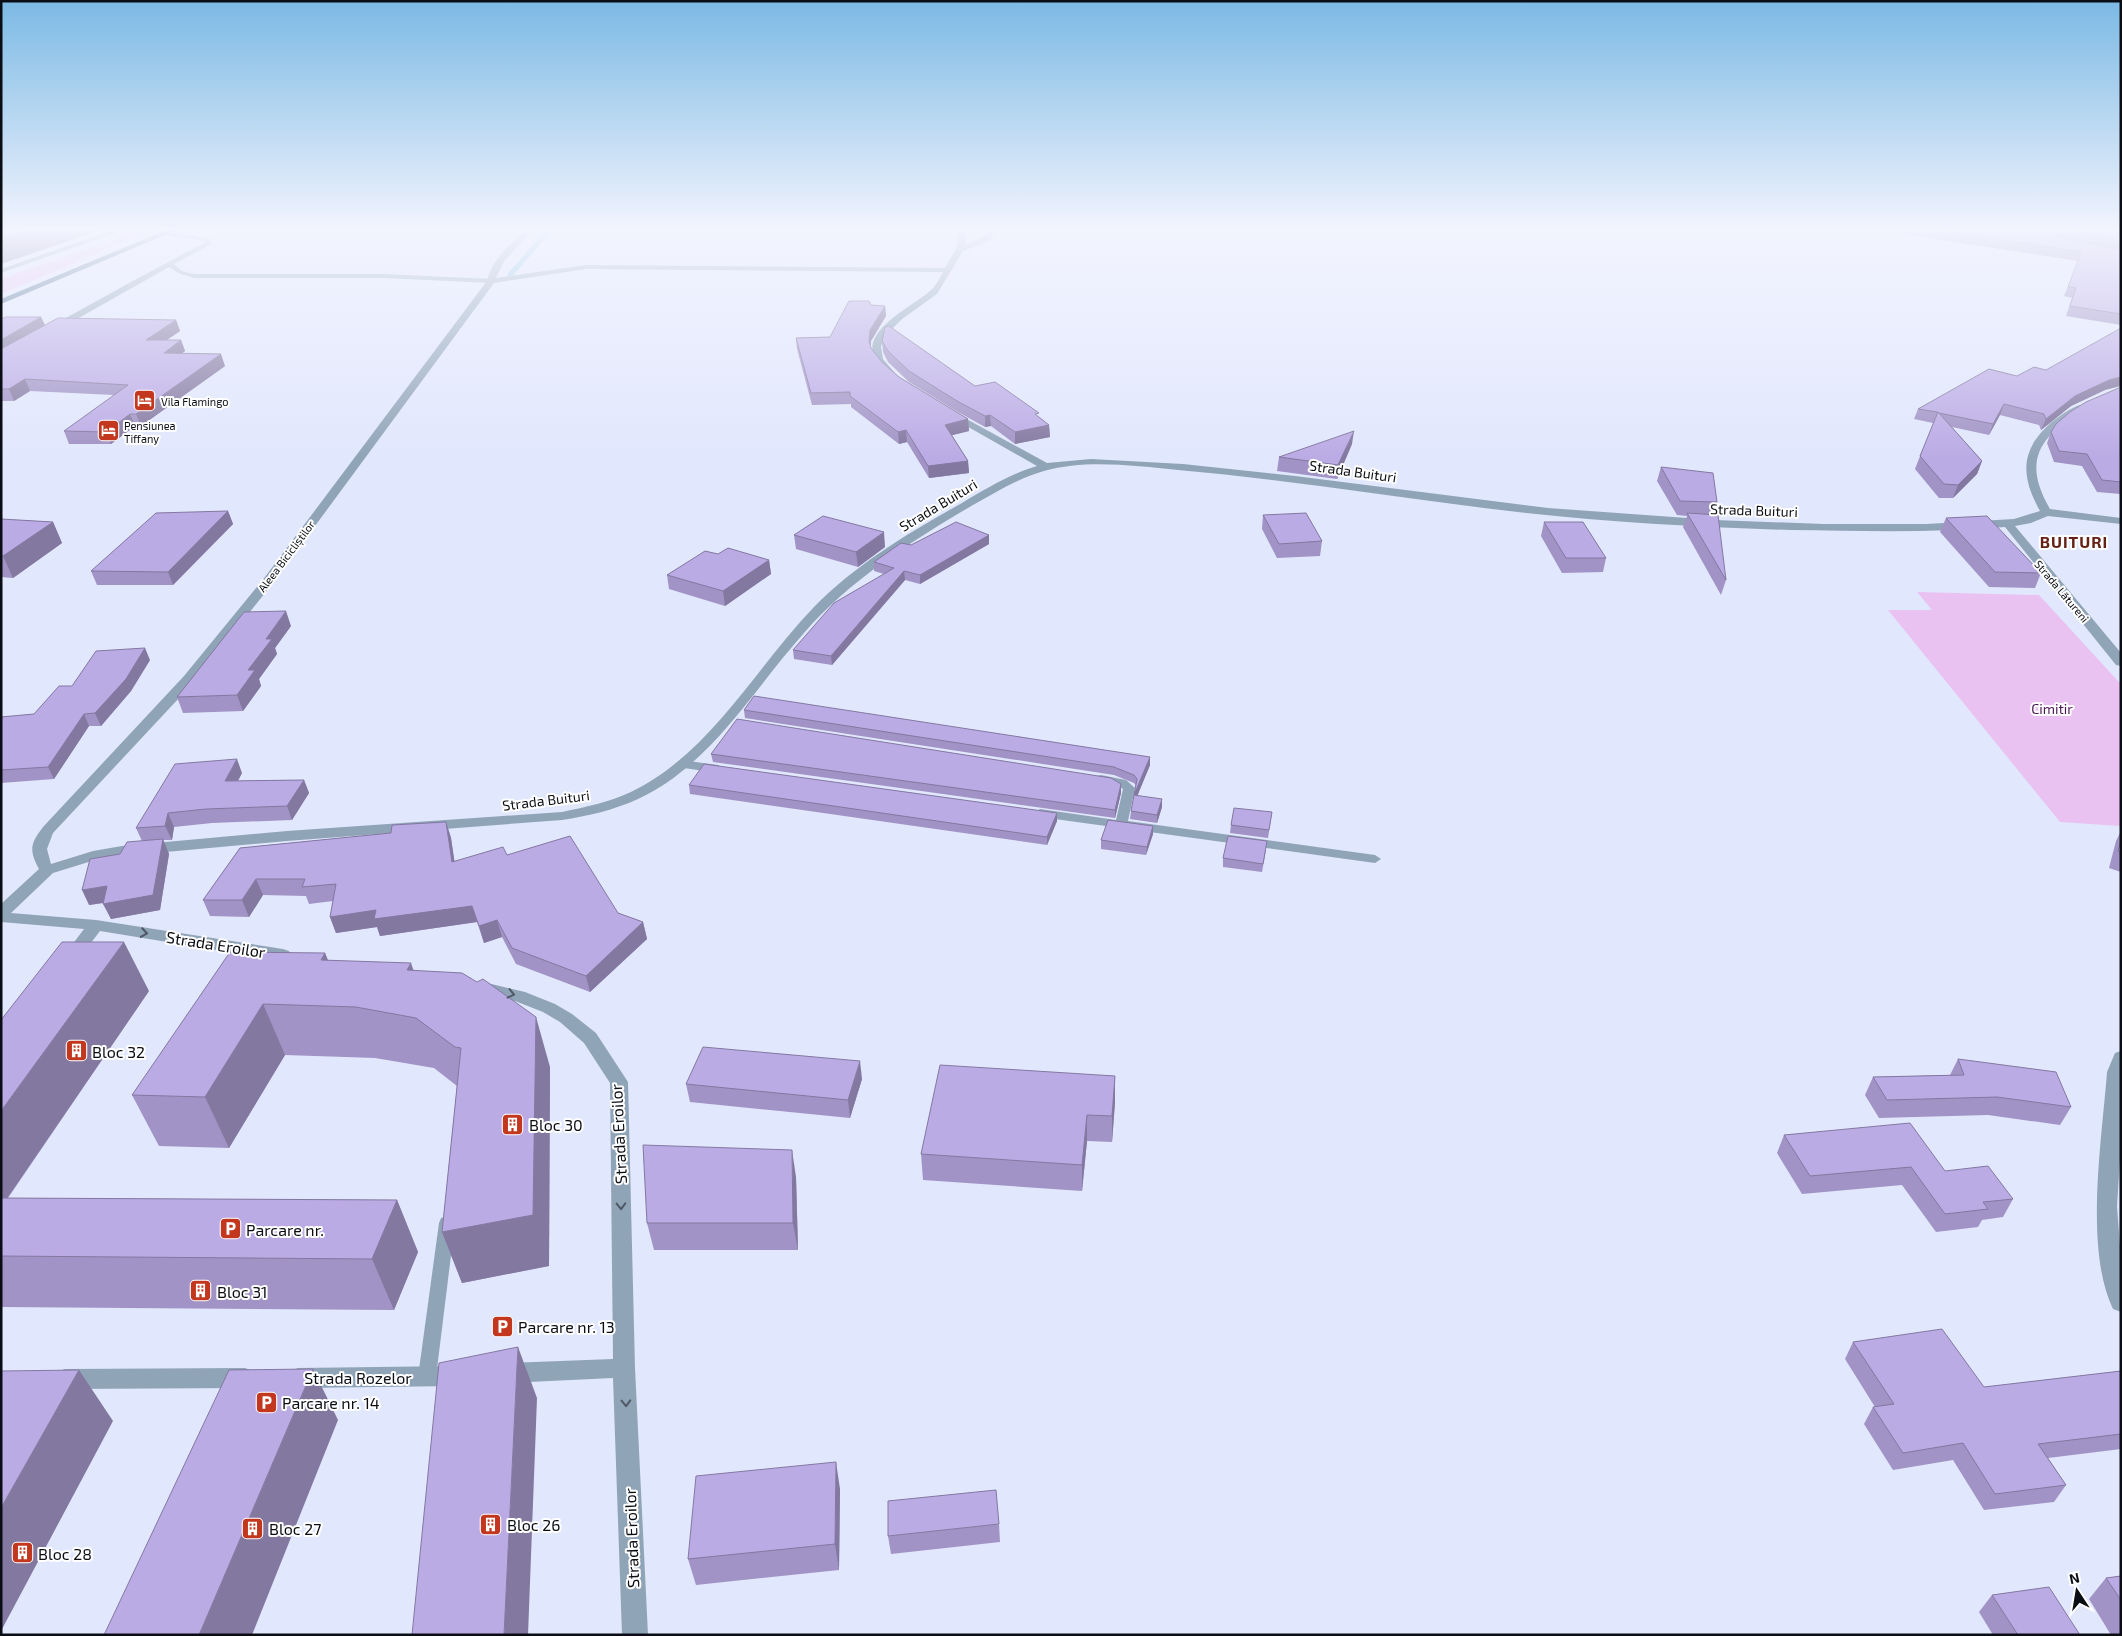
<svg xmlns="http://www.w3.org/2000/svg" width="2122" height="1636" font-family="'Exo 2',sans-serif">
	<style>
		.green { fill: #e9c2f1 }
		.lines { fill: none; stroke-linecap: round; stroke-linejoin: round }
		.stream { stroke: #78c0dd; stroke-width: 5 }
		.service { fill: #90a4b8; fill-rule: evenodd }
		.minor { fill: #90a4b8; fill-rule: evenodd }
		.primary { fill: #466a8e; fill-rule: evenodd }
		.wall { fill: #a193c5 }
		.shaded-wall { fill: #8378a0 }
		.building { fill: #bbabe5; stroke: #8378a0 }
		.oneway { stroke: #4e5866 }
		.labels { text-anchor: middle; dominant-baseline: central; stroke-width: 4; stroke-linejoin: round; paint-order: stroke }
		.far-poi-label { font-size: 11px; fill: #0b0d14; stroke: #fff; text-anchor: start }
		.far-street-label { font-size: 11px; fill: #0b0d14; stroke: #fff }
		.street-label { font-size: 14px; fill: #0b0d14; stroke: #fff }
		.park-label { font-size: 14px; fill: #4b1854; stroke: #fff }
		.far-district-label { font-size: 16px; font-weight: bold; letter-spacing: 1px; fill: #652115; stroke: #fff }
		.near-street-label { font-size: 16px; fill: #0b0d14; stroke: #fff }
		.near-poi-label { font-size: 16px; fill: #0b0d14; stroke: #fff; text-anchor: start }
	</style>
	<rect width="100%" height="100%" fill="#e1e7fd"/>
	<g class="green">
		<path d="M134 229H155L1 294V279L119 238 114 236Z"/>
		<path d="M1917 592 2039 595 2118 681 2121 685V826L2060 822 1888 610H1932Z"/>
	</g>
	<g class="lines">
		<path class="stream" d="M510 275 550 229"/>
		<g class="service">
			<path d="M117 229H126L1 273V269Z"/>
			<path d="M165 232 209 238 211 244 174 264 182 271 194 274H384L491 279 494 281 491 283 384 278H194L178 273 169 267 61 328H55V324L140 277 206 242 205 241 163 235Z"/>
			<path d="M681 760 718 765 724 769 718 773 677 767 675 764Z"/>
			<path d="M1101 775 1126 780 1135 788 1128 821 1375 855 1381 859 1375 863 1040 817 1034 813 1040 809 1116 820 1123 789 1118 786 1097 782 1095 779 1097 776Z"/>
			<path d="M447 1216 453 1218 455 1223 436 1377 434 1383 427 1385 420 1383 418 1377 439 1223 441 1218Z"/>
		</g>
		<g class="minor">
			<path d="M526 229H534L504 261 496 278 586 265 945 268C952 254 962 246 956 229H964L966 245C977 240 992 229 1002 229L989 241 963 251 937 294 902 319 884 337 881 347 883 359 894 372 889 375C884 373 882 369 878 364 854 333 911 308 930 291 936 286 939 279 943 272L586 269 494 283 273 583 194 682 53 833 47 849 51 864 93 851 122 846 287 831 562 812C586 807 609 802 631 792 710 754 755 668 814 607 856 564 910 532 962 503 986 489 1010 474 1037 466L949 416 947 414 952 411 1047 463 1091 459 1183 464 1295 476 1548 508 1715 520 1824 524H1926L2014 519 2040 511C2020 475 2020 449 2053 421 2061 415 2070 408 2080 405L2085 408 2083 410C2039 437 2022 461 2050 509L2121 518V524L2048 516 2031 523 2015 526 2121 653V666L2116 665 2005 527C1934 533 1862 531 1791 530 1689 527 1586 521 1484 508 1382 495 1280 479 1178 470 1135 466 1087 459 1044 471 1019 478 996 492 973 505 912 541 851 579 804 633 752 691 711 765 638 799 614 810 588 816 562 820L287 841 122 856 95 860 53 873 11 913 96 920 283 949 289 951 291 955 289 959 283 961 100 931 77 961 71 963 65 961 63 957 84 929 1 922V904L39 869C29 850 30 844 43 827L184 676 265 577 487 281C492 259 510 245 526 229Z"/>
			<path d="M483 982 525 992 555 1004 572 1014 596 1033 628 1082 635 1368 648 1635H622L613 1378 508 1383 500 1380 497 1373 500 1366 508 1363 613 1359 610 1083 584 1043 560 1022 543 1012 515 1001 477 992 474 988 477 984Z"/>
			<path d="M2121 1051V1144L2117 1206 2121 1259V1312L2113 1309C2084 1249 2102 1139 2107 1072L2115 1053Z"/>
			<path d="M457 1366 465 1369 468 1376 465 1383 457 1386 298 1388 290 1385 287 1378 290 1371 298 1368Z"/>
			<path d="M245 1368 253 1371 256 1378 253 1385 245 1388 65 1389 57 1386 54 1379 57 1372 65 1369Z"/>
		</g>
		<path class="primary" d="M169 229H179L1 304V299Z"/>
	</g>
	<g class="wall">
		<path d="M1872 229H2113L2121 236V325L2066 316 2072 298 2064 296 2078 261Z"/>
		<path d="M871 305 885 306 886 316 871 341V348L882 362 899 377 968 419 969 431 952 435 968 461 969 473 929 478 907 442 899 444 851 407V404L812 405 797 349 796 338 830 337Z"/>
		<path d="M41 317 45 325 176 320 180 331 167 340H181L185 351 182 353 225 366 141 426H135L111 444H69L64 431 114 395 30 391 14 401H1V319Z"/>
		<path d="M882 341 1039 417 1049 425 1050 437 1015 444 991 426 985 427 958 412 909 382 888 362 883 352Z"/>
		<path d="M2046 370 2105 390 2071 406 2041 430 2039 425 2000 415 1989 435 1952 427 1982 461 1977 474 1953 498H1939L1915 469 1933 423 1914 419 1918 409 2017 376Z"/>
		<path d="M2121 387V494L2097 492 2082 466 2054 462 2047 443 2051 432Z"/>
		<path d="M1352 444 1337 479 1277 471 1279 457Z"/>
		<path d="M1661 467 1717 502 1713 514 1726 580 1721 595 1683 527 1687 516 1677 515 1657 481Z"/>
		<path d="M228 511 233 524 173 585H97L91 571Z"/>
		<path d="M1263 515 1322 541 1320 556 1277 558 1262 529Z"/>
		<path d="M1946 518 2041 573 2035 588 1989 587 1940 532Z"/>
		<path d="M1 519 53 522 62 543 13 578 1 577Z"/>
		<path d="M1544 522 1606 558 1603 572 1562 573 1541 536Z"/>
		<path d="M794 535 885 547 858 567 796 549Z"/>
		<path d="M989 535V544L920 584 905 580 832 665 794 659 793 650 884 574 874 571V562L911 545Z"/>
		<path d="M769 560 771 574 725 606 669 589 667 575Z"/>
		<path d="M291 626 275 648 277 654 259 679 261 686 243 711 183 713 177 697Z"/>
		<path d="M150 660 131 691 101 726H89L54 779 1 783V717L34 714 72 686Z"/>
		<path d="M744 710 1150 765 1137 796 1162 799V807L1157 823 1130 819 1131 811 1136 786 1134 783 1114 775 745 718Z"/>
		<path d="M711 754 1121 784V793L1115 818 713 762Z"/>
		<path d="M242 773 238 781 304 780 309 793 292 820 212 823 174 827 172 840H163L169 854 160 910 111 919 104 903 89 905 120 854 142 841 136 828Z"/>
		<path d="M689 785 1057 813V821L1047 845 690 794Z"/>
		<path d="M1272 812 1268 838 1230 833 1231 825Z"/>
		<path d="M446 822 451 838 454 861 507 855 618 913 643 922 647 939 590 992 516 964 502 937 484 943 477 922 380 936 377 927 336 933 330 917 333 901 309 904 306 896 263 895 249 917 210 916 203 900 240 848 391 833Z"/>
		<path d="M2121 831V872L2109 868 2116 841Z"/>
		<path d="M1153 834 1146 855 1101 849V840Z"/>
		<path d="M1266 850 1262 872 1223 867V858Z"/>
		<path d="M325 953 328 960 413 971 550 1067 549 1266 462 1283 442 1232 457 1086 434 1068 375 1058 285 1055 229 1148 159 1146 132 1095Z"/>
		<path d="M149 991 8 1198 397 1200 418 1252 394 1310 1 1307V1111Z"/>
		<path d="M1958 1059 2071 1107 2060 1125 1988 1115 1879 1118 1865 1095 1873 1077 1950 1075Z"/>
		<path d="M1115 1076V1102L1112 1142 1087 1141 1082 1191 923 1180 921 1154Z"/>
		<path d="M862 1079 850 1118 690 1102 686 1084Z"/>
		<path d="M1784 1135 1945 1171 2013 1199 2003 1217 1982 1220 1978 1227 1936 1232 1902 1185 1802 1194 1777 1153Z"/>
		<path d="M796 1177 798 1250H654L647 1223Z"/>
		<path d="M1853 1342 1984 1387 2121 1371V1449L2048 1458 2066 1485 2054 1502 1984 1510 1953 1460 1893 1470 1864 1424 1873 1407H1875L1845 1359Z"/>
		<path d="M840 1489 839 1570 696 1585 688 1559Z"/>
		<path d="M999 1524 1000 1542 891 1554 888 1536Z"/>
		<path d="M2121 1576V1635H2111L2089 1599 2106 1578Z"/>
		<path d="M1992 1595 2080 1635H1993L1979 1612Z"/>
	</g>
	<g class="shaded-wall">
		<path d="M34 229H104L1 264V240Z"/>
		<path d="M885 306 886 316 871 341 870 351 869 341 870 330Z"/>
		<path d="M41 317 46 328 1 354V340Z"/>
		<path d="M176 320 180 331 150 351 146 340Z"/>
		<path d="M181 340 185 351 168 364 164 353Z"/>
		<path d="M221 354 225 366 141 426 136 414Z"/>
		<path d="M2121 377V386L2105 390 2071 406 2041 430 2046 419 2075 396 2109 380Z"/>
		<path d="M25 379 30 391 14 401 9 389Z"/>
		<path d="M2004 404 2000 415 1989 435 1993 424Z"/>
		<path d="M130 414 135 426 111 444 106 432Z"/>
		<path d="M990 415 991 426 985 427V416Z"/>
		<path d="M968 419 969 431 945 437V425Z"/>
		<path d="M1049 425 1050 437 1015 444V432Z"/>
		<path d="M906 430 907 442 899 444 898 432Z"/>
		<path d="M1354 431 1352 444 1337 479 1338 465Z"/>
		<path d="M968 461 969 473 929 478 928 466Z"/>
		<path d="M1982 461 1977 474 1953 498 1958 485Z"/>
		<path d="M228 511 233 524 173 585 168 572Z"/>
		<path d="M53 522 62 543 13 578 3 556Z"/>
		<path d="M884 532 885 547 858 567 856 552Z"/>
		<path d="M989 535V544L920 584V575Z"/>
		<path d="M769 560 771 574 725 606 723 591Z"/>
		<path d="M904 571 905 580 832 665 831 656Z"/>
		<path d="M286 611 291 626 275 648 277 654 259 679 261 686 243 711 237 695 248 670 266 639Z"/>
		<path d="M145 648 150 660 131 691 101 726 95 713Z"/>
		<path d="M84 714 89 726 54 779 48 767Z"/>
		<path d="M1150 757V765L1134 804V795Z"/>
		<path d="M237 759 242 773 230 795 225 781Z"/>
		<path d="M304 780 309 793 292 820 287 806Z"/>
		<path d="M1121 784V793L1115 818V810Z"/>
		<path d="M1162 799V807L1157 823V815Z"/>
		<path d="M168 813 174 827 172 840 165 826Z"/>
		<path d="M1057 813V821L1047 845V837Z"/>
		<path d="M446 822 451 838 457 878 452 862Z"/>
		<path d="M1153 826V834L1146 855 1147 847Z"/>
		<path d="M163 839 169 854 160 910 111 919 103 904Z"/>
		<path d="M256 879 263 895 249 917 242 900Z"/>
		<path d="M107 886 114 901 89 905 82 890Z"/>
		<path d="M472 906 477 922 380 936 377 927 336 933 330 917 376 910Z"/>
		<path d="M497 920 502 937 484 943 479 926Z"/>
		<path d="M643 922 647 939 590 992 586 976Z"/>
		<path d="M124 942 149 991 1 1207V1111Z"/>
		<path d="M325 953 344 1003 321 960Z"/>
		<path d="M411 963 428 1013 407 970Z"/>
		<path d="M263 1004 285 1055 229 1148 205 1097Z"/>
		<path d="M536 1017 550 1067 549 1266 462 1283 442 1232Z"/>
		<path d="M860 1061 862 1079 850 1118 848 1100Z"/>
		<path d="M1115 1076V1102L1112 1142V1116Z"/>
		<path d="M1087 1115V1141L1082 1191V1165Z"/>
		<path d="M792 1150 796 1177 798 1250 793 1223Z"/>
		<path d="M397 1200 418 1252 394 1310 372 1259Z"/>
		<path d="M518 1347 537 1398 528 1635H504Z"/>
		<path d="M313 1369 338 1420 252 1635H199Z"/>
		<path d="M79 1370 113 1421 1 1631V1508Z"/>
		<path d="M836 1462 840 1489 839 1570 835 1544Z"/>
	</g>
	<g class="building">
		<path d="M1 229H34L1 240Z"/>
		<path d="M1932 229H2016L2121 249V314L2070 306 2076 288 2068 287 2081 252Z"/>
		<path d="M2065 229H2113L2121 236V241Z"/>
		<path d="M849 301H869L871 305 885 306 870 330 869 341 871 348 882 362 899 377 968 419 945 425 968 461 928 466 906 430 898 432 850 396V392L811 393 796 338 830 337Z"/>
		<path d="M6 317H41L1 340V319Z"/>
		<path d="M58 318 176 320 146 340H181L164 353 221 354 136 414H130L106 432 64 431 128 385 25 379 9 389H1V349Z"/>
		<path d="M889 326 975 386 995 382 1039 413 1035 414 1049 425 1015 432 990 415 985 416 957 401 909 371 888 351 882 341 885 327Z"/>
		<path d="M2121 328V377L2109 380 2075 396 2046 419 2044 414 2004 404 1993 424 1939 413 1938 412H1937L1918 409 1989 369 2017 376 2034 367 2046 370Z"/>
		<path d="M2121 387V482L2102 480 2087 454 2059 451 2051 432 2056 424 2070 412 2086 402Z"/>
		<path d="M1938 412 1982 461 1958 485 1944 484 1920 456Z"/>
		<path d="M1354 431 1338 465 1279 457Z"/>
		<path d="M1661 467 1713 473 1717 502 1680 501Z"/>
		<path d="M228 511 168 572 91 571 156 513Z"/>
		<path d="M1306 513 1322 541 1279 544 1263 515Z"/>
		<path d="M1687 513 1718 515 1726 580Z"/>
		<path d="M823 516 884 532 856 552 794 535Z"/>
		<path d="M1987 516 2041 573 1995 572 1946 518Z"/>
		<path d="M1 519 53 522 3 556H1Z"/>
		<path d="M956 522 989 535 920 575 904 571 831 656 793 650 834 603 894 568 874 562 901 543 911 545Z"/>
		<path d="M1544 522H1583L1606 558H1566Z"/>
		<path d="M728 548 769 560 723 591 667 575 705 551 718 554Z"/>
		<path d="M286 611 266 639H272L248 670H255L237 695 177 697 244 612Z"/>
		<path d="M145 648 126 679 95 713 84 714 48 767 1 770V717L34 714 59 686H72L96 651Z"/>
		<path d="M754 696 1150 757 1134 795 1162 799 1157 815 1131 811 1137 779 1134 775 1114 767 744 710Z"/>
		<path d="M737 719 1111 778 1121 784 1115 810 711 754Z"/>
		<path d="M237 759 225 781 304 780 287 806 206 809 168 813 165 826 136 828 175 764Z"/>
		<path d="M704 764 1057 813 1047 837 689 785Z"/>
		<path d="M1234 808 1272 812 1269 830 1231 825Z"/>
		<path d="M1108 820 1153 826 1147 847 1101 840Z"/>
		<path d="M446 822 452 862 503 847 507 855 570 836 618 913 643 922 586 976 512 948 497 920 479 926 472 906 374 919 376 910 330 917 336 884 302 887 305 879H256L242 900H203L240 848 391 833 392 825Z"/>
		<path d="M1228 836 1267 841 1263 864 1223 858Z"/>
		<path d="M163 839 153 895 103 904 107 886 82 890 90 859 120 854 127 842Z"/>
		<path d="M2121 841V852L2118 851Z"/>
		<path d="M62 942H124L1 1111V1020Z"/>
		<path d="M230 952 325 953 321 960 411 963 407 970 462 973 477 982 483 979 536 1017 533 1215 442 1232 461 1048 455 1047 416 1018 356 1007 263 1004 205 1097 132 1095Z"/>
		<path d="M703 1047 860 1061 848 1100 686 1084Z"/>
		<path d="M1958 1059 2056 1072 2071 1107 1997 1097 1887 1100 1873 1077 1964 1075Z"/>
		<path d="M940 1065 1115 1076 1112 1116 1087 1115 1082 1165 921 1154Z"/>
		<path d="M1910 1123 1945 1171 1988 1166 2013 1199 1983 1202 1988 1209 1945 1214 1911 1167 1810 1176 1784 1135Z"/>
		<path d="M643 1145 792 1150 793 1223H647Z"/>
		<path d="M1 1198 397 1200 372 1259 1 1256Z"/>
		<path d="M1942 1329 1984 1387 2121 1371V1434L2038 1444 2066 1485 1995 1494 1963 1443 1903 1453 1873 1407 1894 1404 1853 1342Z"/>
		<path d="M518 1347 504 1635H412L439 1363Z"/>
		<path d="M313 1369 199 1635H104L229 1370Z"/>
		<path d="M79 1370 1 1508V1371Z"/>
		<path d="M836 1462 835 1544 688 1559 696 1476Z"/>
		<path d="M996 1490 999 1524 888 1536V1501Z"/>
		<path d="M2121 1576V1600L2106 1578Z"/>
		<path d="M2049 1587 2080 1635H2018L1992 1595Z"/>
	</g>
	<defs><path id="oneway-chevron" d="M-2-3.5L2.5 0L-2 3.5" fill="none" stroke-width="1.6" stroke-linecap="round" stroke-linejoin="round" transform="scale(1.25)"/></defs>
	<g class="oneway">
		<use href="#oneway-chevron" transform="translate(144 933) rotate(9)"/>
		<use href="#oneway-chevron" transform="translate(511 994) rotate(13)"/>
		<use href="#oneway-chevron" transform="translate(621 1206) rotate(89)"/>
		<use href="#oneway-chevron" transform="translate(626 1403) rotate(88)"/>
	</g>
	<linearGradient id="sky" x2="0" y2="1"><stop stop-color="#7bb9e4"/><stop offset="0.5" stop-color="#f2f4fe"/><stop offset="1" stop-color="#f2f4fe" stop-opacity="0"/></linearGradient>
	<rect width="2122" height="458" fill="url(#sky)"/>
	<defs>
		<symbol id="hotel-square" viewBox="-11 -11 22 22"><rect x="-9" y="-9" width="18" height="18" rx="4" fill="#c2371d" stroke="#fff"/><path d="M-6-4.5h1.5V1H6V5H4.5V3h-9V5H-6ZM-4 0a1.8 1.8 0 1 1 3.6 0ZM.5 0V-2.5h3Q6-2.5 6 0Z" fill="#fff"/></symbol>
		<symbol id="building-square" viewBox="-11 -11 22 22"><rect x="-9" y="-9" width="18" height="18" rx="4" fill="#c2371d" stroke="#fff"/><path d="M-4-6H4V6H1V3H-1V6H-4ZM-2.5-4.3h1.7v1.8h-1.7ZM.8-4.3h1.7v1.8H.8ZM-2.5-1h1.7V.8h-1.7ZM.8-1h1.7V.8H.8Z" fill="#fff"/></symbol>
		<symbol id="parking-square" viewBox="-11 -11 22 22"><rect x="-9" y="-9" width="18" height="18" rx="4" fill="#c2371d" stroke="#fff"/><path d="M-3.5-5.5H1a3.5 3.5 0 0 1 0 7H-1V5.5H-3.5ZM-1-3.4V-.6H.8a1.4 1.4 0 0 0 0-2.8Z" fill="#fff"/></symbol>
	</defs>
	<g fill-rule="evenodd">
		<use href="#hotel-square" x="132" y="388" width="25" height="25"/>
		<use href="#hotel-square" x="96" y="418" width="25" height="25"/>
		<use href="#building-square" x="64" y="1038" width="25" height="25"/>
		<use href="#building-square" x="500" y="1112" width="25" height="25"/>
		<use href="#parking-square" x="218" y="1216" width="25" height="25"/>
		<use href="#building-square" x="188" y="1278" width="25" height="25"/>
		<use href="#parking-square" x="490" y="1314" width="25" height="25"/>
		<use href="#parking-square" x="254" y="1390" width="25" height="25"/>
		<use href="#building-square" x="478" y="1512" width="25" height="25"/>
		<use href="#building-square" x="240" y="1516" width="25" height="25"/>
		<use href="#building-square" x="10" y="1540" width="25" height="25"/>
	</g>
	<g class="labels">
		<g class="far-poi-label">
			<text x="161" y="401">Vila Flamingo</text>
			<text x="124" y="425">Pensiunea<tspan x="124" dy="13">Tiffany</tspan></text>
		</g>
		<g class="far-street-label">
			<text transform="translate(286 556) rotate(-53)">Aleea Bicicliștilor</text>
			<text transform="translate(2062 591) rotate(50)">Strada Lătureni</text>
		</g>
		<g class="street-label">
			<text transform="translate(1353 471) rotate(8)">Strada Buituri</text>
			<text transform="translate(938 505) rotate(-31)">Strada Buituri</text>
			<text transform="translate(1754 510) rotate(2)">Strada Buituri</text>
			<text transform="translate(546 800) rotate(-7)">Strada Buituri</text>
		</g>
		<g class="park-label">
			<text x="2052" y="708">Cimitir</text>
		</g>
		<g class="far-district-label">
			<text x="2074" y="541">BUITURI</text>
		</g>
		<g class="near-street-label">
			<text transform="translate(216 944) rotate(9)">Strada Eroilor</text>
			<text transform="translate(618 1134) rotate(-93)">Strada Eroilor</text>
			<text x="358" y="1377">Strada Rozelor</text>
			<text transform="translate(631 1538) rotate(-92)">Strada Eroilor</text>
		</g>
		<g class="near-poi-label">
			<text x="92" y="1051">Bloc 32</text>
			<text x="529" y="1124">Bloc 30</text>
			<text x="246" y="1229">Parcare nr.</text>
			<text x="217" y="1291">Bloc 31</text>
			<text x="518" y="1326">Parcare nr. 13</text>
			<text x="282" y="1402">Parcare nr. 14</text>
			<text x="507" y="1524">Bloc 26</text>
			<text x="269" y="1528">Bloc 27</text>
			<text x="38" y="1553">Bloc 28</text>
		</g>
	</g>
	<rect width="2122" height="1636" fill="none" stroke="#0b0d14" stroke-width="5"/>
	<g transform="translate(2077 1591) rotate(348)" stroke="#ffffff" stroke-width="4" paint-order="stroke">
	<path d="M0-4L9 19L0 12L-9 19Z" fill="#0b0d14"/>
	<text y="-8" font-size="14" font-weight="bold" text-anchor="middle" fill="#0b0d14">N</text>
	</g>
</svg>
